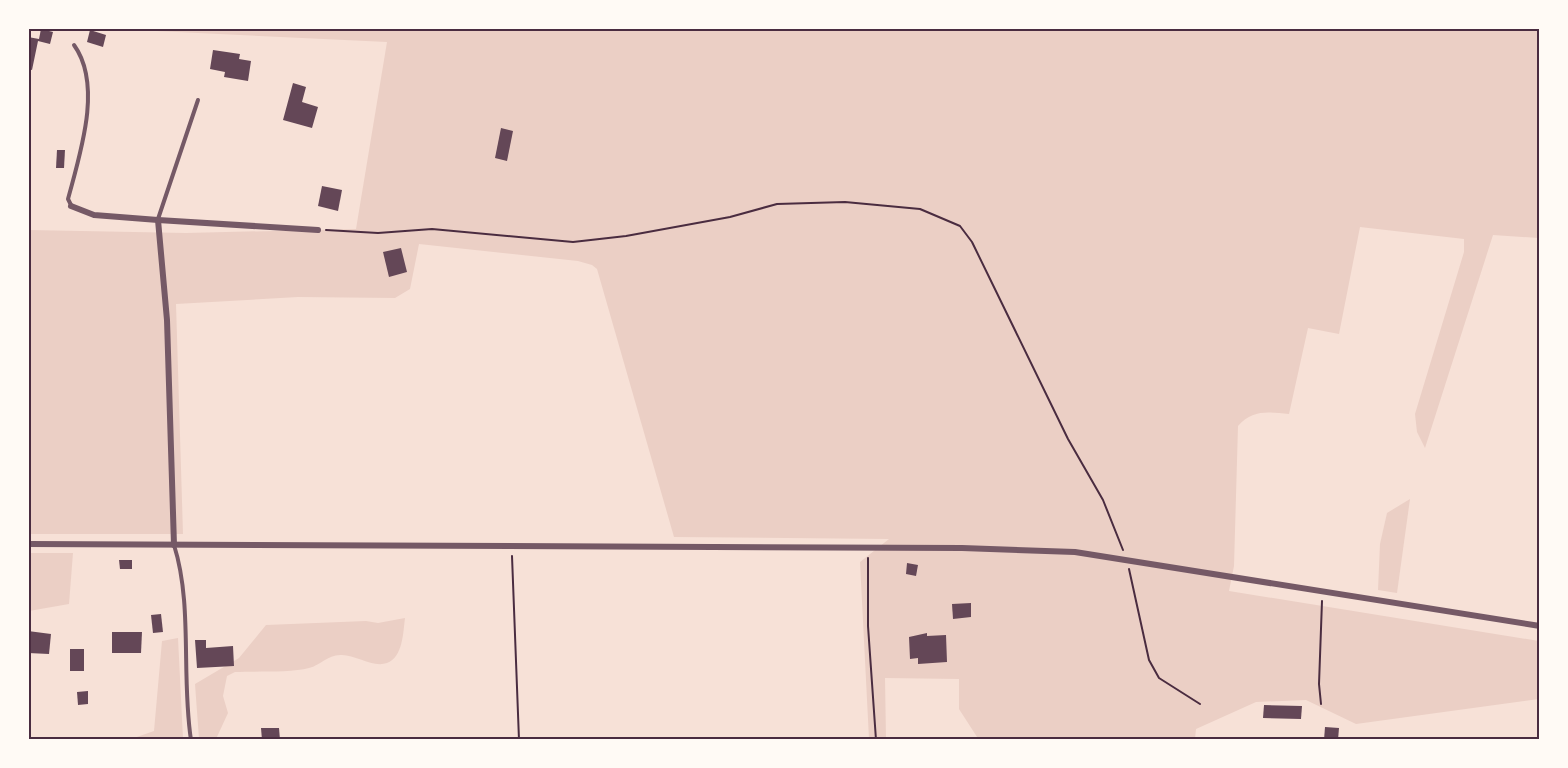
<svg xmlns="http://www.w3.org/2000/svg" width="1568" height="768" font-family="'Titillium Web',sans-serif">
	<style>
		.green { fill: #ebcfc5 }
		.building { fill: #644757 }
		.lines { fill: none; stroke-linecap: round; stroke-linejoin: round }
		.path { stroke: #4a2c40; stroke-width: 2 }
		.service { stroke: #755966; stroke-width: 4 }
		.minor { stroke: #755966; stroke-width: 6 }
		.neatline { fill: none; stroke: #4a2c40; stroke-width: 2 }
	</style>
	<rect width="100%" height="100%" fill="#f7e1d7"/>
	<g class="green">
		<path d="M113 29H1539V238L1493 235 1425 448 1417 432 1415 414 1464 252V239L1360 227 1339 334 1308 328 1289 414C1268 412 1253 409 1238 426L1234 566 1229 591 1539 641V699L1356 724 1306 700 1256 702 1196 729 1195 739 979 740 959 709V679L885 678 886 739H869L860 562 889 539 674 537 597 269 592 265 578 261 419 244 410 289 395 298 298 297 176 304 183 534H29V230L186 233 356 229 387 42Z"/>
		<path d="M1410 499 1397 593 1378 590 1380 544 1387 513Z"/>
		<path d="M29 553H73L69 604 29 611Z"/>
		<path d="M405 618C403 633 403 657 387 663 373 668 356 655 342 655 328 654 321 665 309 668 291 673 255 671 235 672L227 676 223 696 228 713 216 739H199L195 684 239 658 266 625 366 621 378 623Z"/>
		<path d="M178 638 183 739H131L154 731 162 641Z"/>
	</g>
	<g class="building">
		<path d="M41 29 53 32 50 44 38 41 32 70 28 69V37L39 39Z"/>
		<path d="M90 30 106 35 103 47 87 42Z"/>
		<path d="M213 50 240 54 239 59 251 61 248 81 224 77 225 72 210 69Z"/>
		<path d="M293 83 306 87 302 102 318 107 312 128 283 120Z"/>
		<path d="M501 128 513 131 507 161 495 158Z"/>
		<path d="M57 150H65L64 168H56Z"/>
		<path d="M322 186 342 190 338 211 318 206Z"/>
		<path d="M401 248 407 272 389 277 383 252Z"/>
		<path d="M119 560H132V569H120Z"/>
		<path d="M907 563 918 565 916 576 906 574Z"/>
		<path d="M971 603V617L953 619 952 604Z"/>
		<path d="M161 614 163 632 153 633 151 615Z"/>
		<path d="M28 631 51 634 49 654 28 653Z"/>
		<path d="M112 632H142L141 653H112Z"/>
		<path d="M927 633V636L946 635 947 662 918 664V658L910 659 909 637Z"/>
		<path d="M195 640H206V648L233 646 234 666 197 668Z"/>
		<rect x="70" y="649" width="14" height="22"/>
		<path d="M88 691V704L78 705 77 692Z"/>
		<path d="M1264 705 1302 706 1301 719 1263 718Z"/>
		<path d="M1325 727 1339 728 1338 740H1324Z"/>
		<path d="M261 728H279L280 740H262Z"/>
	</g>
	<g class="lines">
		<g class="path">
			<path d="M326 230 378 233 432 229 573 242 626 236 730 217 777 204 845 202 920 209 960 226 972 242 1068 439 1103 500 1123 550"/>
			<path d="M512 556 519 740"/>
			<path d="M868 558V626L876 740"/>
			<path d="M1129 569 1149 660 1159 678 1200 704"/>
			<path d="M1321 704 1319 684 1322 601"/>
		</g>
		<g class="service">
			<path d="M71 205 68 199C80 154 103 85 74 45"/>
			<path d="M158 219 198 100"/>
			<path d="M174 545C193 605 181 676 191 740"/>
		</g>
		<g class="minor">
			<path d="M71 206 94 215 158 220"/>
			<path d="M28 544 962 548 1075 552 1540 626"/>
			<path d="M174 545 167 320 158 220 318 230"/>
		</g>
	</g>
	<rect width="1568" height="768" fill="none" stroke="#fffaf5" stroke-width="60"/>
	<rect x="30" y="30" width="1508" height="708" class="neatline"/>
</svg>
